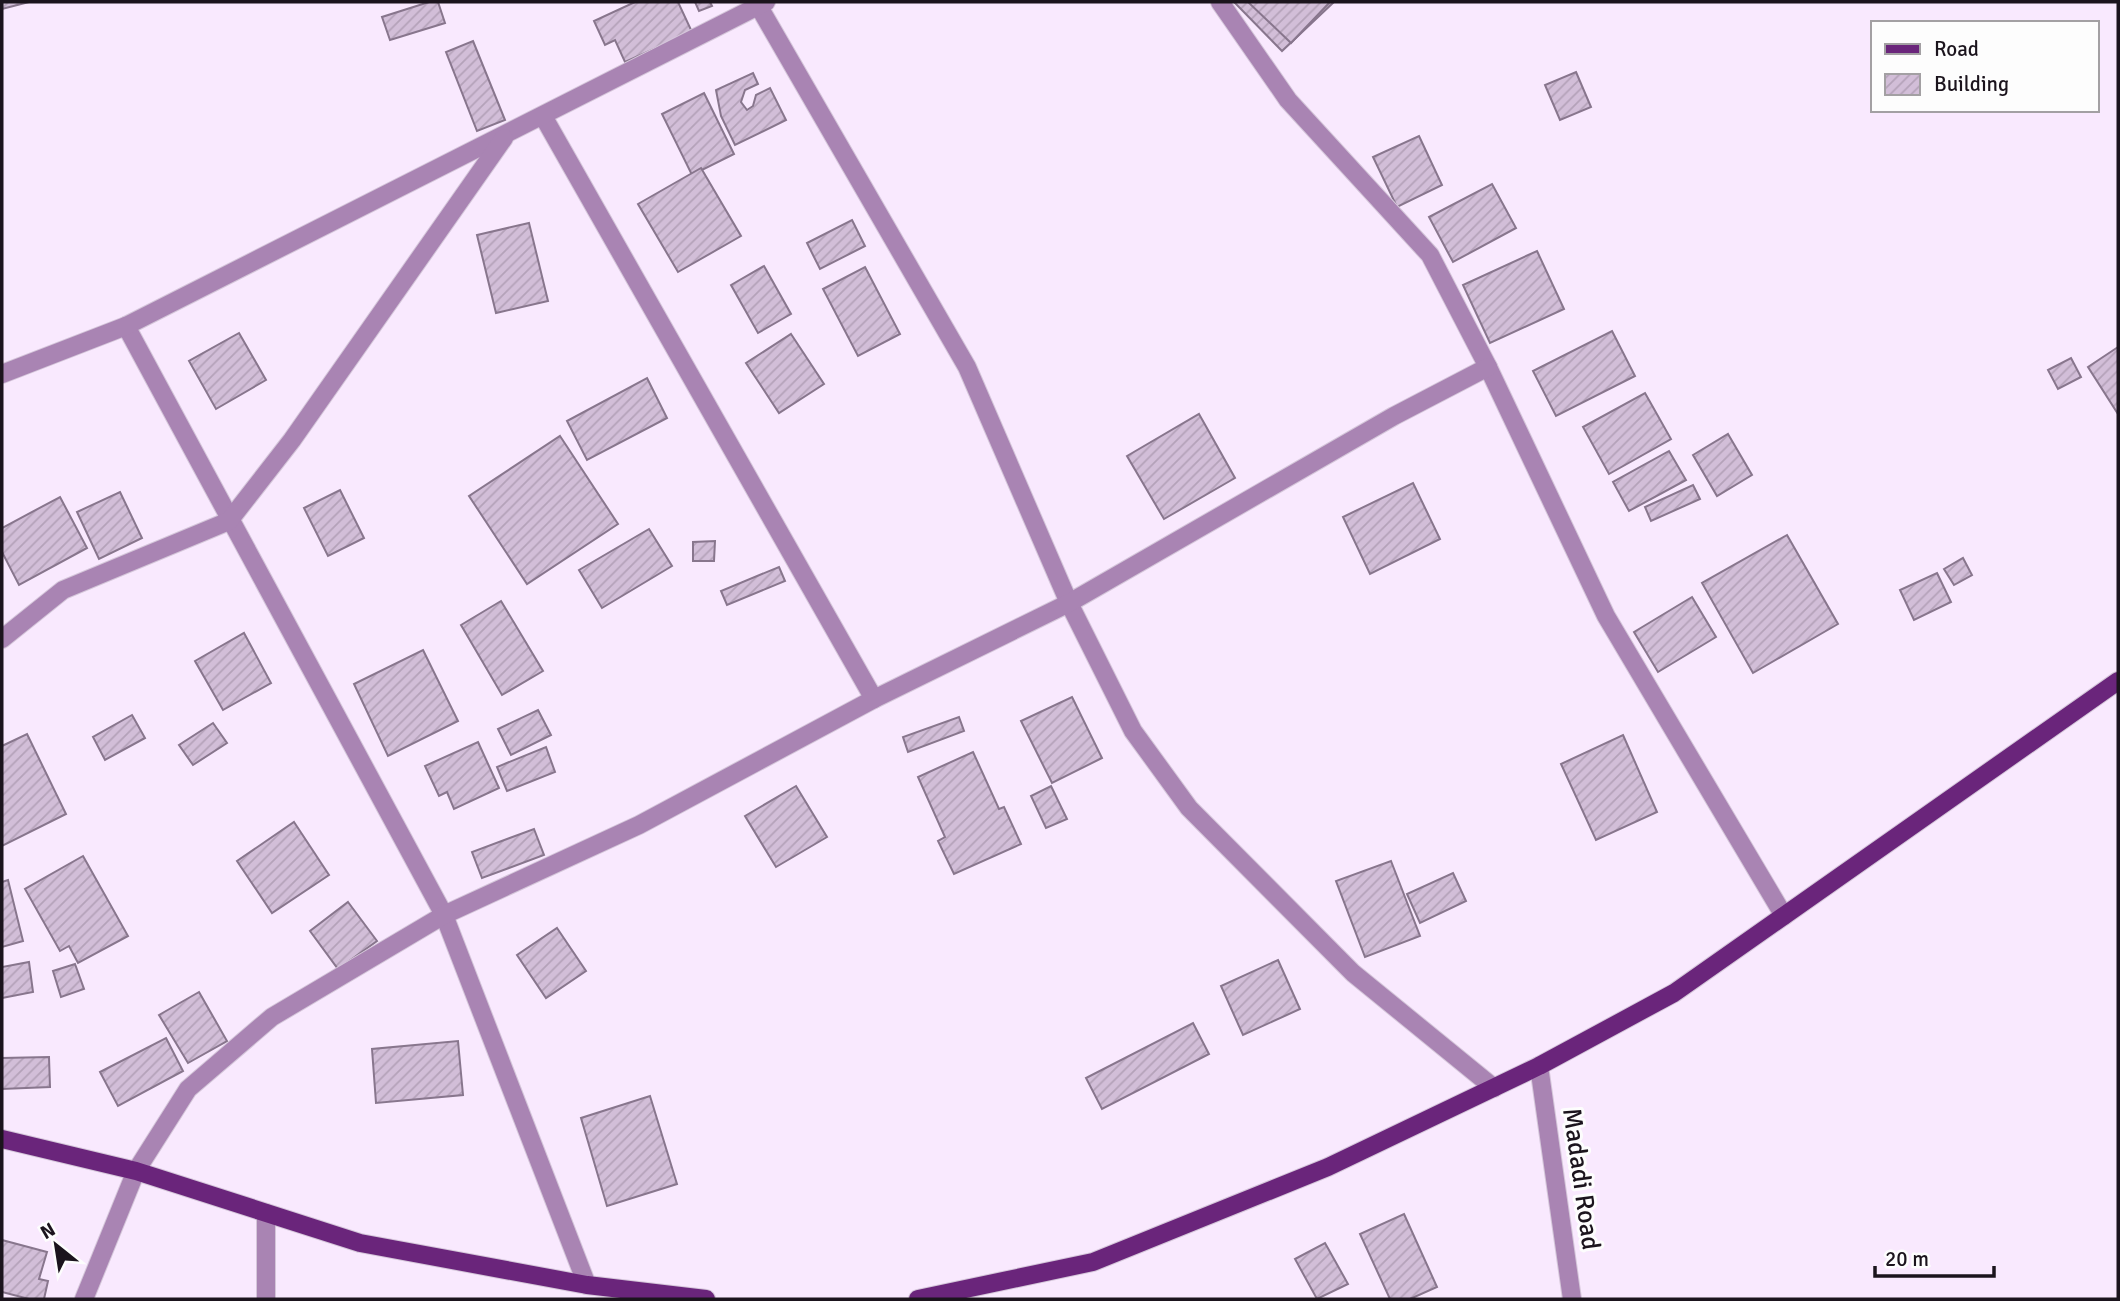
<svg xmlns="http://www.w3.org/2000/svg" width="2120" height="1301" font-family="Signika,sans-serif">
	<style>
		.building { fill: url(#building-hatch); stroke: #88768d; stroke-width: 2 }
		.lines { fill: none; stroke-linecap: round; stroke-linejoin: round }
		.minor-casing { stroke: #d5c7da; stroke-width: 20 }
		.major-casing { stroke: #d5c7da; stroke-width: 20 }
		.minor { stroke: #a984b3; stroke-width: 18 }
		.major { stroke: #6a257b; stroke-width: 18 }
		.labels { text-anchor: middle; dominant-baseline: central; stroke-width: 6; stroke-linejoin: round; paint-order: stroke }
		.street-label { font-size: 26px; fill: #1b141d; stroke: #fdfdfd }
	</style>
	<defs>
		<pattern id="building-hatch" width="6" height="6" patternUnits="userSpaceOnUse" patternTransform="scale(1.75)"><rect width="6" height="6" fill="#d2bed8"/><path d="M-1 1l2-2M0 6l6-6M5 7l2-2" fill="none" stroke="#b4a2b9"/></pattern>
	</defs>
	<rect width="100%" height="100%" fill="#f9e9fe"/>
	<g class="building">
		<path d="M2 2H29L2 9Z"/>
		<path d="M429 2H438L445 23 390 40 382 17Z"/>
		<path d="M635 2H678L692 32 625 62 615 40 605 45 594 21Z"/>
		<path d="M695 2H710L712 6 699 11Z"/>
		<path d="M1234 2H1334L1282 51Z"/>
		<path d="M1248 2H1330L1291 43Z"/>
		<path d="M473 41 505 120 477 131 446 52Z"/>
		<path d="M1576 72 1591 107 1560 120 1545 85Z"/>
		<path d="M753 73 758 84 745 90 741 102 747 110 753 106 756 95 770 88 786 120 735 145 721 116 716 90Z"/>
		<path d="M704 93 734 154 692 175 662 114Z"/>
		<path d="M1419 136 1442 185 1397 207 1373 157Z"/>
		<path d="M701 168 741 236 678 272 638 204Z"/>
		<path d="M1492 184 1516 228 1453 262 1429 217Z"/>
		<path d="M852 220 865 246 820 269 807 243Z"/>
		<path d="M529 223 548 301 496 313 477 235Z"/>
		<path d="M1537 251 1564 309 1490 343 1463 285Z"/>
		<path d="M764 266 791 314 758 333 731 285Z"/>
		<path d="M865 267 900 334 858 356 823 289Z"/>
		<path d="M1612 331 1635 376 1556 416 1533 371Z"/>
		<path d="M239 333 266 380 216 409 189 361Z"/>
		<path d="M791 334 824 384 779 413 746 363Z"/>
		<path d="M2118 347V414L2088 367Z"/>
		<path d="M2071 358 2081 377 2058 389 2048 370Z"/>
		<path d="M647 378 667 418 587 460 567 421Z"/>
		<path d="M1645 393 1671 439 1609 474 1583 427Z"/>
		<path d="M1199 414 1235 478 1164 519 1127 456Z"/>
		<path d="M1728 434 1752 475 1717 496 1693 455Z"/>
		<path d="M560 436 618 524 527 584 469 496Z"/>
		<path d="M1669 451 1686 480 1629 511 1613 482Z"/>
		<path d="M1413 483 1440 539 1370 574 1343 517Z"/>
		<path d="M1693 485 1700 499 1651 521 1645 507Z"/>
		<path d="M340 490 364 538 328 556 304 508Z"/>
		<path d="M120 492 142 538 99 559 77 512Z"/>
		<path d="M60 497 87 548 19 585 2 552V528Z"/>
		<path d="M649 529 672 566 602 608 579 570Z"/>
		<path d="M1787 535 1838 624 1753 673 1702 583Z"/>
		<path d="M715 541 714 561H693V542Z"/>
		<path d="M1963 558 1972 575 1954 585 1944 569Z"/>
		<path d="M779 567 785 581 727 605 721 591Z"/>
		<path d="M1937 573 1951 602 1914 620 1900 590Z"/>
		<path d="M1692 597 1716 637 1658 672 1634 632Z"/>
		<path d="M501 601 543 671 502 695 461 625Z"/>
		<path d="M244 633 271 683 223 710 195 661Z"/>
		<path d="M423 650 458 721 388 756 354 684Z"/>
		<path d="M1072 697 1102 758 1052 783 1021 721Z"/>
		<path d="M538 710 551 735 511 755 498 729Z"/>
		<path d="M132 715 145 738 105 760 93 737Z"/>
		<path d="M959 717 964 731 908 752 903 737Z"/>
		<path d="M213 723 227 743 193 765 179 745Z"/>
		<path d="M27 734 66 814 2 846V746Z"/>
		<path d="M1623 735 1657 812 1596 840 1561 764Z"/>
		<path d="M478 742 499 788 454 809 447 792 439 796 425 766Z"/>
		<path d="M546 747 555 772 507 791 497 767Z"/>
		<path d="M973 752 999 809 1004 807 1021 844 954 874 938 841 945 837 918 777Z"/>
		<path d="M796 786 827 837 776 867 745 816Z"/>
		<path d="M1051 786 1067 819 1046 828 1031 796Z"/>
		<path d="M294 822 329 875 272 913 237 861Z"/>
		<path d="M534 829 544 855 482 878 472 852Z"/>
		<path d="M83 856 128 936 78 963 69 946 60 951 25 889Z"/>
		<path d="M1391 861 1420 936 1365 957 1336 881Z"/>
		<path d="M1453 873 1466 901 1420 923 1407 894Z"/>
		<path d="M8 880 23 941 2 947V882Z"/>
		<path d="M348 902 377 941 338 969 310 931Z"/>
		<path d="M557 928 586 971 546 998 517 955Z"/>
		<path d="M1278 960 1300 1009 1243 1035 1221 986Z"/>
		<path d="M29 962 33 992 2 998V967Z"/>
		<path d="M75 964 84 989 61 997 53 971Z"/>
		<path d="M199 992 227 1041 188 1063 159 1015Z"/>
		<path d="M1193 1023 1209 1054 1102 1109 1086 1078Z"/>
		<path d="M166 1038 183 1071 118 1106 100 1072Z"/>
		<path d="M458 1041 463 1095 376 1103 372 1049Z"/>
		<path d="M49 1057 50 1087 2 1089V1058Z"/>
		<path d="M650 1096 677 1184 607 1206 581 1118Z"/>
		<path d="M1404 1214 1437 1287 1410 1299H1390L1360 1234Z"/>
		<path d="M2 1240 47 1252 39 1279 48 1281 44 1299H29L2 1292Z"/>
		<path d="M1325 1243 1348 1284 1317 1299 1295 1259Z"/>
	</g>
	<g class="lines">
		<defs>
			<g id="minor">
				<path d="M1220 2 1288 100 1430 255 1488 367 1606 616 1784 916"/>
				<path d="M758 5 967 367 1069 603 1133 731 1189 808 1353 973 1494 1088"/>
				<path d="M543 116 874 699"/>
				<path d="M126 326 444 915 587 1285"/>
				<path d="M2 374 126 326 766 2"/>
				<path d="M2 639 63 590 229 521 292 440 504 138"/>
				<path d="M1539 1066 1572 1299"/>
				<path d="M266 1213V1299"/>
				<path d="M84 1299 136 1171 188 1089 272 1017 444 915 639 825 874 699 1069 603 1394 416 1488 367"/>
			</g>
			<g id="major">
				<path d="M2 1139 136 1171 360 1243 587 1285 706 1299"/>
				<path d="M918 1299 1093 1262 1328 1167 1539 1066 1674 993 2118 681"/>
			</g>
		</defs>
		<use href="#minor" class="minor-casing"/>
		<use href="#major" class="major-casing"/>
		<use href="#minor" class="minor"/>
		<use href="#major" class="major"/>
	</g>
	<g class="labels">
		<g class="street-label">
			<text transform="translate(1581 1179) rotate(82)">Madadi Road</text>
		</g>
	</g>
	<rect width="2120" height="1301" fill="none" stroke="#1b141d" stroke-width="7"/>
	<rect x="1871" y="21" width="228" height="91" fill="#fdfdfd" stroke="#a3a0a3" stroke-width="2"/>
	<rect x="1885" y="44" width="35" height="10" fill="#6a257b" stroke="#a3a0a3" stroke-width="2"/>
	<text x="1934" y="56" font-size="21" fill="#1b141d">Road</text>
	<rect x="1885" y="74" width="35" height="21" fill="url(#building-hatch)" stroke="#a3a0a3" stroke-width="2"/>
	<text x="1934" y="91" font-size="21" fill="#1b141d">Building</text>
	<g transform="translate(56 1245) rotate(330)" stroke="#fdfdfd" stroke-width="5" paint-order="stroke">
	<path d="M0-5L12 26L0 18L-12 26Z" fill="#1b141d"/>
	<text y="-10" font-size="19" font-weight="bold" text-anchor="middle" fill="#1b141d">N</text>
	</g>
	<path d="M1875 1266v10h119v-10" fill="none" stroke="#1b141d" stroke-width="3.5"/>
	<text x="1885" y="1266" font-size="21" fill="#1b141d" stroke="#fdfdfd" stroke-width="5" paint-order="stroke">20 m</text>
</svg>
